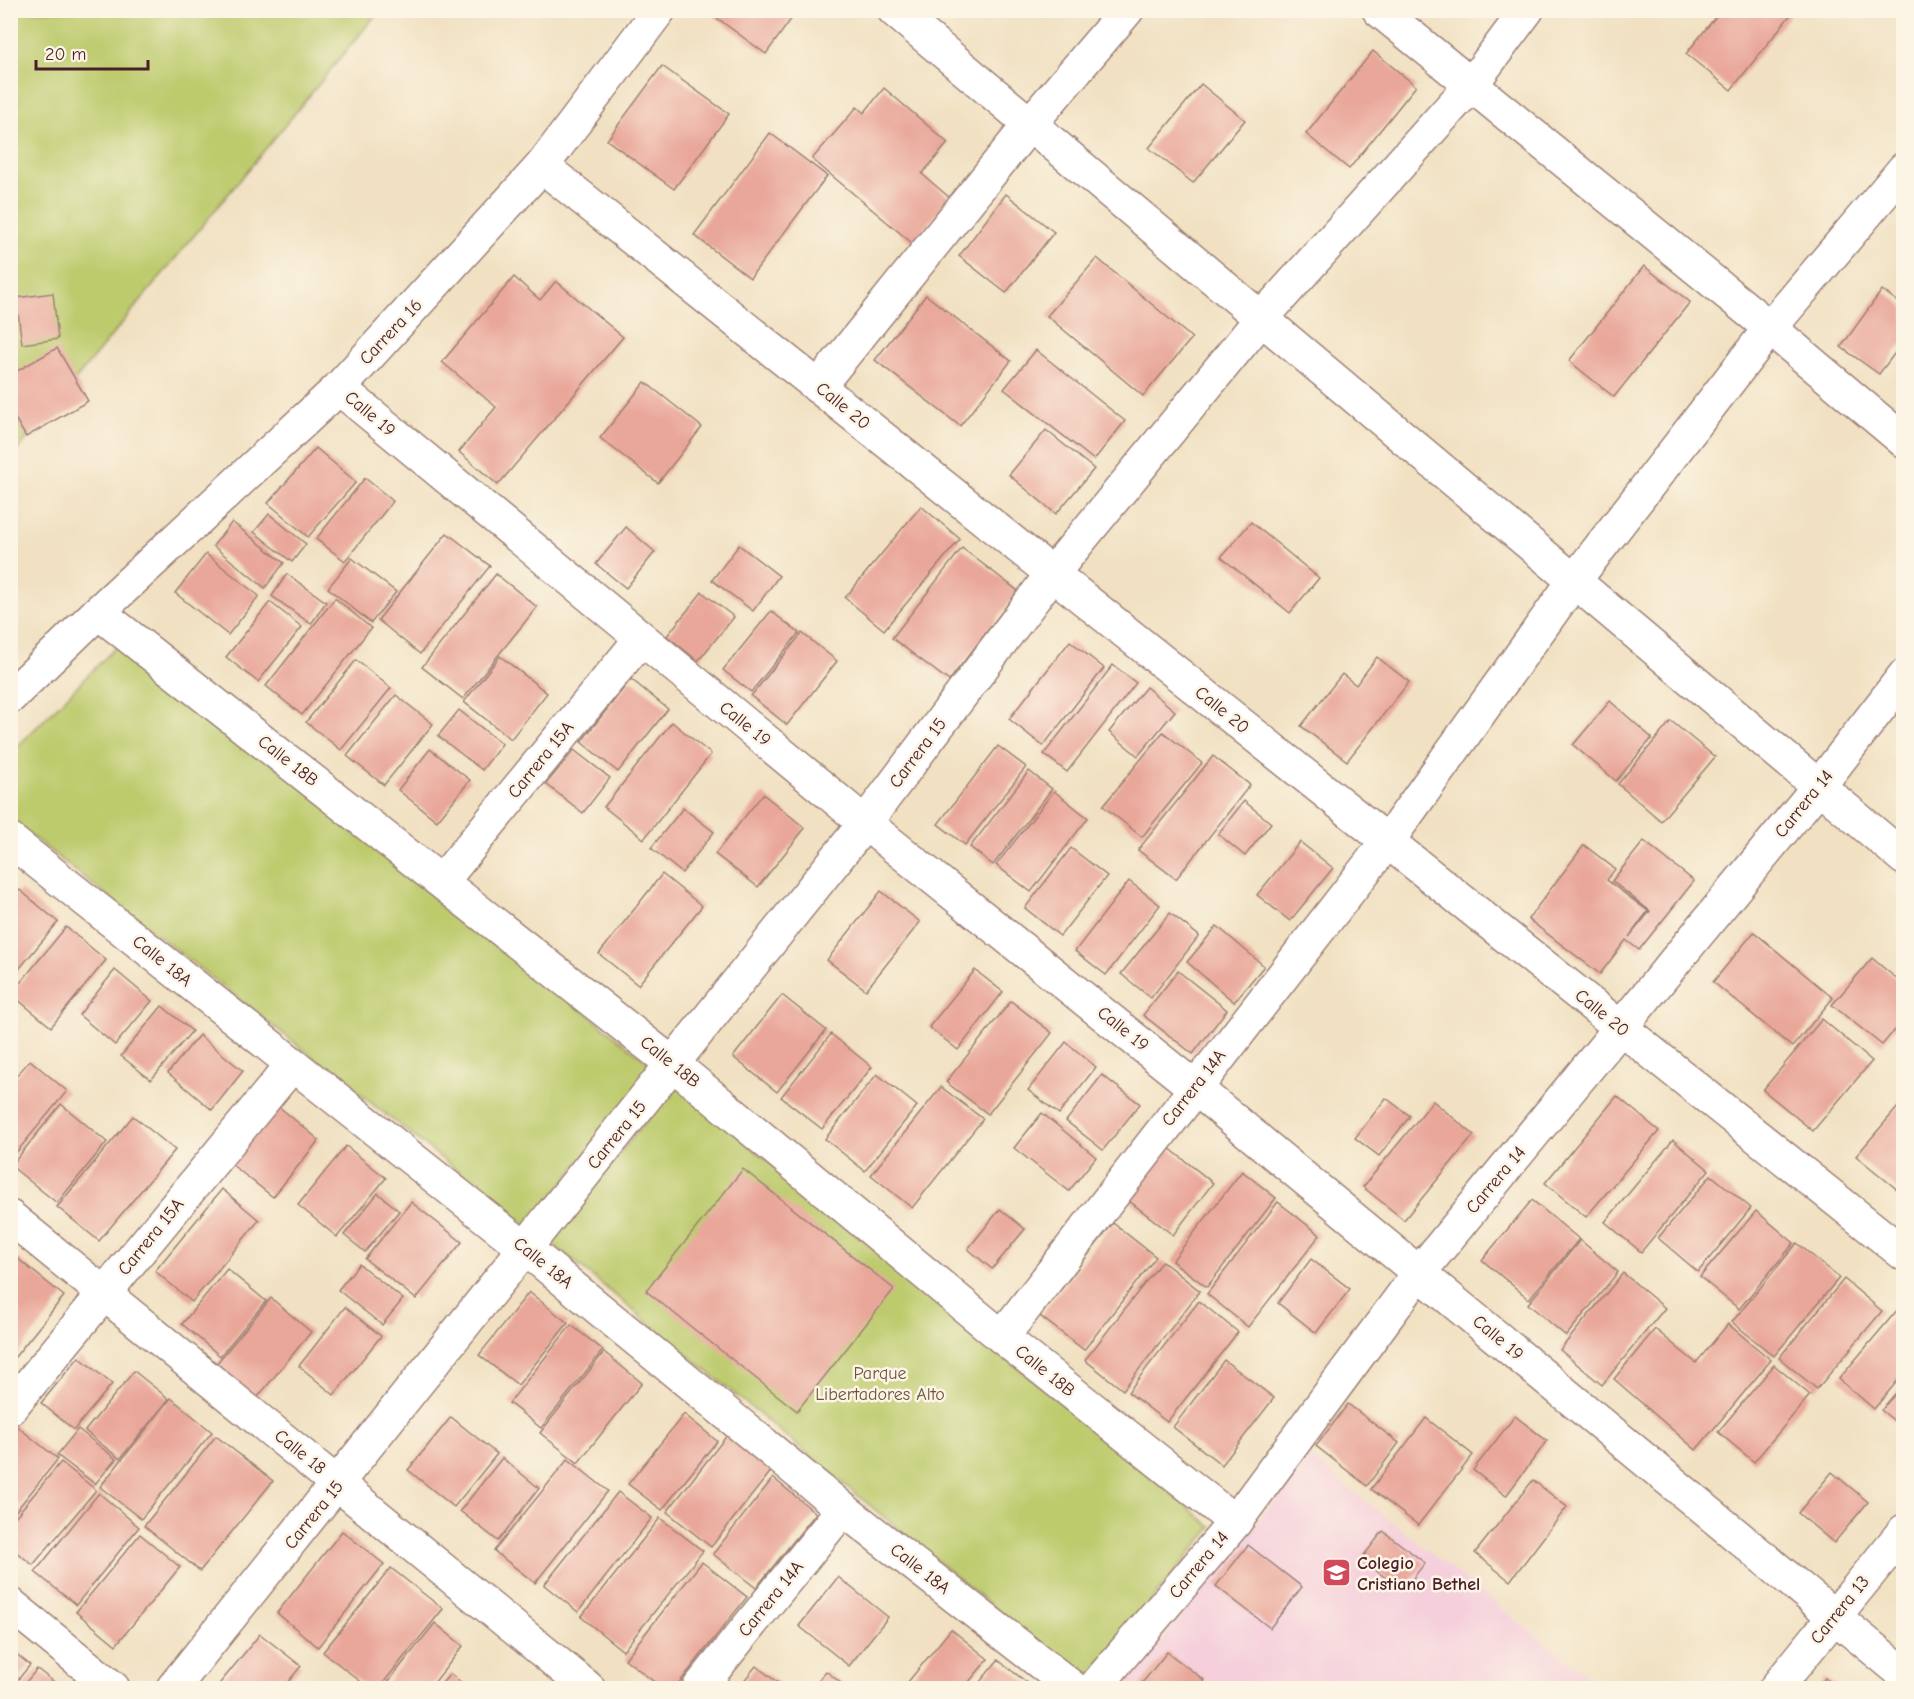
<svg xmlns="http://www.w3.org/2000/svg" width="1914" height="1699" font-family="'Comic Neue',sans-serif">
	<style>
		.built { fill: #f5cfdc }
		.green { fill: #bdcb6d; stroke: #84754c; stroke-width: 1.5 }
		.building { fill: #e9a79a }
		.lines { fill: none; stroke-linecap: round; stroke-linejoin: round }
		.minor-casing { stroke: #9e8076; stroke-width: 36 }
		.minor { stroke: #fff; stroke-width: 33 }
		.labels { text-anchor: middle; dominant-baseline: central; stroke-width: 5; stroke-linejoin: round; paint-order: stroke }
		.street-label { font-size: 18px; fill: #4a1f2b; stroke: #fcf5e5 }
		.park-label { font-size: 18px; fill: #6c533f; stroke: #fcf5e5 }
		.poi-label { font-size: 18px; font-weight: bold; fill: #4a1f2b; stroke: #fcf5e5; text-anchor: start }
	</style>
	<rect width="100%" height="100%" fill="#fcf5e5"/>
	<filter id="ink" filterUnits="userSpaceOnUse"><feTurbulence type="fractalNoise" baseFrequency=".0167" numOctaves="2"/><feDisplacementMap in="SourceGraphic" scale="12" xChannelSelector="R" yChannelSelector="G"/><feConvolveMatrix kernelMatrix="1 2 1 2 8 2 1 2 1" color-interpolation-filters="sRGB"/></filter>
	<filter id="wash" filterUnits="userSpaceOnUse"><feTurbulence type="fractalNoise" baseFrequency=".008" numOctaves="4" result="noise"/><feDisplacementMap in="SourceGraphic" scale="24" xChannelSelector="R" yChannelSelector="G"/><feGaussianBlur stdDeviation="1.35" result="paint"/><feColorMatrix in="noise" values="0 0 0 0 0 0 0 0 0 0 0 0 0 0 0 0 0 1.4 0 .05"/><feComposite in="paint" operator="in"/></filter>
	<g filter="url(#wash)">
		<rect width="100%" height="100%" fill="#f1e1c2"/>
		<path class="built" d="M1310 1457 1602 1688H1122Z"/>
		<g class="green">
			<path d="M11 11H379L11 458Z"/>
			<path d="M120 643 654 1067 529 1227 11 820 10 754Z"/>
			<path d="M676 1085 1212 1527 1084 1682 548 1240Z"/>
		</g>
		<g id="blocks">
			<g class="building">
				<path d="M706 10H782L792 18 766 54Z"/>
				<path d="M1721 10H1789L1792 13 1731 90 1686 54Z"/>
				<path d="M1373 51 1416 86 1349 169 1306 134Z"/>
				<path d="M662 66 729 114 674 189 607 140Z"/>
				<path d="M1201 84 1245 120 1193 183 1149 148Z"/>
				<path d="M884 88 948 143 922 174 950 198 912 243 812 159 857 107 864 113Z"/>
				<path d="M770 133 827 176 750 278 694 235Z"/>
				<path d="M1006 194 1054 232 1006 293 959 256Z"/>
				<path d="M1097 258 1192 338 1143 396 1047 316Z"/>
				<path d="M1644 266 1690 302 1614 397 1569 361Z"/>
				<path d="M514 277 540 300 556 281 623 337 498 485 459 452 496 407 442 362Z"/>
				<path d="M1882 290 1904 306V341L1879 374 1841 347Z"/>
				<path d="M53 293 58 339 22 344 16 298Z"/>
				<path d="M926 295 1011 361 960 426 875 360Z"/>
				<path d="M57 348 88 401 26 437 10 410V375Z"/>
				<path d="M1036 350 1125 421 1094 460 1004 389Z"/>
				<path d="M645 382 702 427 658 483 600 438Z"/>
				<path d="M1046 430 1094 469 1056 514 1009 475Z"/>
				<path d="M316 448 356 482 308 537 268 503Z"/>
				<path d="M365 478 393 501 345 561 316 539Z"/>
				<path d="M921 506 960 539 884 630 845 598Z"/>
				<path d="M269 514 306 544 292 562 254 532Z"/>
				<path d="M232 522 284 563 265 588 213 546Z"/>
				<path d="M1251 522 1319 578 1290 613 1221 557Z"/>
				<path d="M626 527 655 552 626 588 596 564Z"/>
				<path d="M447 533 490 566 420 654 378 620Z"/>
				<path d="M739 545 779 576 753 611 712 580Z"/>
				<path d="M962 548 1018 591 949 681 892 638Z"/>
				<path d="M206 554 259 596 228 635 175 593Z"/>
				<path d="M352 558 396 592 371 623 328 588Z"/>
				<path d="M287 574 326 602 311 624 272 596Z"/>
				<path d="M496 574 537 607 463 699 422 667Z"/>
				<path d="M702 592 734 617 698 661 667 636Z"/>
				<path d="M335 598 371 628 302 715 266 686Z"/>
				<path d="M270 602 302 627 258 682 226 657Z"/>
				<path d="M771 611 799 633 751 692 723 670Z"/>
				<path d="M802 633 837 661 787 725 751 696Z"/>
				<path d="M1070 641 1104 668 1043 746 1009 719Z"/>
				<path d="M500 656 547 693 511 739 464 702Z"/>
				<path d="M1377 657 1409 682 1347 761 1301 726 1342 674 1356 685Z"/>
				<path d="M356 660 391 688 341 750 306 722Z"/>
				<path d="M1113 665 1136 683 1067 772 1044 754Z"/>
				<path d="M631 679 668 709 618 772 581 742Z"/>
				<path d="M1146 687 1175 711 1138 756 1109 732Z"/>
				<path d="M396 695 433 724 384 785 347 756Z"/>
				<path d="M1610 701 1652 738 1616 781 1573 745Z"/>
				<path d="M459 710 502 744 482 770 438 736Z"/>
				<path d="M1671 721 1715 757 1661 821 1618 784Z"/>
				<path d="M672 722 711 754 644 839 604 807Z"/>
				<path d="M1163 732 1202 763 1142 837 1103 806Z"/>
				<path d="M998 746 1026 767 965 845 938 824Z"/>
				<path d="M430 749 470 780 437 821 398 790Z"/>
				<path d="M574 750 610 778 583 813 546 784Z"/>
				<path d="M1213 756 1250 785 1176 879 1138 850Z"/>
				<path d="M1029 771 1052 789 993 865 970 847Z"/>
				<path d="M1054 791 1088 818 1031 892 996 865Z"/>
				<path d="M763 794 805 828 758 887 715 854Z"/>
				<path d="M1244 801 1271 823 1245 856 1218 834Z"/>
				<path d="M683 808 714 832 682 873 651 848Z"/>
				<path d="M1644 841 1694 881 1639 950 1626 940 1600 974 1528 919 1584 845 1615 869 1607 880 1648 911 1629 937 1650 911 1612 881Z"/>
				<path d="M1300 842 1333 868 1290 921 1257 895Z"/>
				<path d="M1071 848 1107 876 1060 936 1025 908Z"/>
				<path d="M662 874 702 906 638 985 599 954Z"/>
				<path d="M1129 881 1160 905 1106 975 1075 951Z"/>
				<path d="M20 890 58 922 10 980V902Z"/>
				<path d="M881 891 920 922 866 990 827 960Z"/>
				<path d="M1170 913 1199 936 1151 998 1121 974Z"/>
				<path d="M1217 926 1264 966 1234 1002 1187 962Z"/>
				<path d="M66 927 106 960 51 1027 11 994Z"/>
				<path d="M1754 932 1833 998 1792 1047 1713 982Z"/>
				<path d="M1872 958 1904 985V1019L1882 1045 1832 1005Z"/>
				<path d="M115 970 152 1001 115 1045 79 1015Z"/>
				<path d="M975 970 1003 992 958 1050 929 1027Z"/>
				<path d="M1178 971 1227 1010 1193 1054 1143 1015Z"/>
				<path d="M782 995 826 1030 777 1092 733 1057Z"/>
				<path d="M1011 1001 1052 1033 988 1114 946 1082Z"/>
				<path d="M162 1006 192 1031 151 1080 121 1056Z"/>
				<path d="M1822 1019 1872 1061 1813 1131 1763 1090Z"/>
				<path d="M831 1034 872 1067 822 1129 781 1097Z"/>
				<path d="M199 1035 243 1071 212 1110 168 1073Z"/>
				<path d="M1066 1042 1096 1067 1059 1114 1028 1090Z"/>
				<path d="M30 1060 67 1091 10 1160V1083Z"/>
				<path d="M877 1074 917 1106 865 1171 825 1139Z"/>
				<path d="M1102 1075 1140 1104 1103 1150 1066 1121Z"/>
				<path d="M941 1087 983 1119 912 1208 871 1175Z"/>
				<path d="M1617 1096 1659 1131 1586 1217 1545 1183Z"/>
				<path d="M1386 1098 1410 1116 1379 1156 1355 1138Z"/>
				<path d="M1904 1100V1195L1856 1156Z"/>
				<path d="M1433 1101 1474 1135 1404 1220 1363 1187Z"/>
				<path d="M61 1104 107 1142 57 1203 11 1166Z"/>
				<path d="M278 1106 319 1140 273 1197 231 1164Z"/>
				<path d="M1042 1113 1096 1157 1069 1191 1014 1148Z"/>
				<path d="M133 1116 175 1150 99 1241 57 1207Z"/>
				<path d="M1673 1140 1709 1170 1641 1252 1605 1222Z"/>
				<path d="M346 1146 386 1178 337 1237 298 1205Z"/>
				<path d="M1169 1148 1213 1183 1173 1235 1128 1200Z"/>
				<path d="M743 1169 894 1289 797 1411 646 1291Z"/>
				<path d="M1242 1171 1276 1198 1207 1287 1172 1261Z"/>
				<path d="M1711 1175 1751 1208 1698 1272 1658 1238Z"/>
				<path d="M222 1189 259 1220 192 1302 155 1271Z"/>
				<path d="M378 1193 399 1211 365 1252 344 1235Z"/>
				<path d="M1532 1200 1579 1239 1529 1299 1482 1260Z"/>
				<path d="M411 1202 462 1242 416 1299 365 1259Z"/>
				<path d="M1278 1202 1320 1235 1248 1327 1207 1294Z"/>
				<path d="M1000 1209 1025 1229 992 1269 968 1249Z"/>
				<path d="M1756 1211 1794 1243 1739 1309 1700 1277Z"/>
				<path d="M1113 1223 1156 1257 1084 1350 1040 1316Z"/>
				<path d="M1580 1240 1618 1272 1566 1336 1528 1304Z"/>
				<path d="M1797 1243 1839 1278 1774 1356 1732 1322Z"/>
				<path d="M17 1258 64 1296 10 1363V1266Z"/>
				<path d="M1311 1259 1350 1289 1316 1333 1278 1303Z"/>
				<path d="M1162 1261 1200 1291 1123 1390 1085 1360Z"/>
				<path d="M359 1264 403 1299 382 1325 338 1290Z"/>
				<path d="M227 1269 266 1301 220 1356 182 1324Z"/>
				<path d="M1623 1273 1665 1308 1602 1385 1560 1350Z"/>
				<path d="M1844 1279 1882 1311 1817 1389 1779 1358Z"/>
				<path d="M529 1292 568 1323 518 1385 479 1355Z"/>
				<path d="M271 1298 311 1332 257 1398 216 1364Z"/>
				<path d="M1199 1301 1238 1332 1167 1422 1128 1392Z"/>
				<path d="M1904 1302V1373L1874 1409 1839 1379Z"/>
				<path d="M345 1307 381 1336 334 1395 299 1366Z"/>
				<path d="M1728 1324 1771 1360 1696 1450 1614 1379 1655 1329 1696 1363Z"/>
				<path d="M571 1325 603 1350 541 1428 509 1403Z"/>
				<path d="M604 1352 642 1383 578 1463 540 1433Z"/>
				<path d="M79 1357 112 1384 74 1430 41 1403Z"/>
				<path d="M1224 1360 1274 1398 1222 1465 1173 1427Z"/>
				<path d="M1774 1365 1810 1395 1754 1462 1718 1432Z"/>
				<path d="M134 1371 169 1399 120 1459 85 1431Z"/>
				<path d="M1904 1384V1429L1881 1410Z"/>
				<path d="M171 1398 212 1432 141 1519 100 1487Z"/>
				<path d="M1348 1404 1399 1443 1367 1486 1316 1446Z"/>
				<path d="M684 1414 717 1441 662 1510 628 1484Z"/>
				<path d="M1515 1416 1547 1441 1506 1496 1473 1470Z"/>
				<path d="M451 1417 497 1454 454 1507 408 1470Z"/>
				<path d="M1426 1418 1473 1455 1418 1525 1371 1489Z"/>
				<path d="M13 1423 58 1459 10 1518V1426Z"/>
				<path d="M78 1429 116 1459 95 1484 57 1455Z"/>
				<path d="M728 1434 772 1470 711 1547 667 1512Z"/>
				<path d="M216 1436 273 1481 200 1571 144 1526Z"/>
				<path d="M502 1458 539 1488 498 1541 460 1511Z"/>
				<path d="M568 1459 608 1491 535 1583 494 1551Z"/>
				<path d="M61 1462 96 1490 33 1565 10 1547V1523Z"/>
				<path d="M1832 1472 1868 1502 1834 1543 1798 1513Z"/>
				<path d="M773 1478 816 1513 756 1588 713 1554Z"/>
				<path d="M1533 1480 1567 1507 1510 1581 1475 1553Z"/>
				<path d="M618 1492 652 1518 578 1612 544 1585Z"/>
				<path d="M99 1493 139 1527 76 1605 35 1572Z"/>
				<path d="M660 1518 703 1551 623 1651 581 1617Z"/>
				<path d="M342 1531 384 1564 318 1647 277 1613Z"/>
				<path d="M1383 1531 1425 1563 1403 1591 1361 1559Z"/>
				<path d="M140 1534 180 1567 116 1645 76 1612Z"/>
				<path d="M1248 1545 1302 1587 1270 1628 1216 1586Z"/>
				<path d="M702 1562 747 1597 675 1688H662L625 1659Z"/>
				<path d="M391 1568 443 1609 379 1688H369L323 1652Z"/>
				<path d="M838 1577 888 1617 849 1666 799 1626Z"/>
				<path d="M435 1623 463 1646 430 1688H383Z"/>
				<path d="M951 1629 988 1659 964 1688H903Z"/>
				<path d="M260 1634 301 1666 283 1688H216Z"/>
				<path d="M10 1649 30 1665 11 1688H10Z"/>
				<path d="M1167 1652 1204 1680 1198 1688H1138Z"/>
				<path d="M998 1660 1034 1688H975Z"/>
				<path d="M756 1666 785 1688H738Z"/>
				<path d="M37 1669 62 1688H21Z"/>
				<path d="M826 1671 847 1688H812Z"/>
				<path d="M450 1674 468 1688H438Z"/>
				<path d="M1825 1678 1839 1688H1817Z"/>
			</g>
		</g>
	</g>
	<g filter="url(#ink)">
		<use href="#blocks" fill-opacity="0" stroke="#9e8076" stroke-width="1.5"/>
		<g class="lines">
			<defs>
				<g id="minor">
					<path d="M894 10 1904 858"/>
					<path d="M1379 10 1770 328 1904 441"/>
					<path d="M542 166 1904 1254"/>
					<path d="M818 387 1030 124 1127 10"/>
					<path d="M339 388 865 823 1194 1087 1904 1674"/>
					<path d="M98 612 674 1065 1002 1337 1235 1522"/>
					<path d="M10 697 98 612 339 388 542 166 659 10"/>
					<path d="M10 840 526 1249 843 1509 1073 1688"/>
					<path d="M442 881 641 639"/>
					<path d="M10 1217 588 1688"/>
					<path d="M1002 1337 1387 842 1574 581 1770 328 1904 169"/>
					<path d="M10 1408 292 1065"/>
					<path d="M10 1604 113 1688"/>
					<path d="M173 1688 865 823 1052 574 1261 319 1471 85 1527 10"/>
					<path d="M699 1688 843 1509"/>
					<path d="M1094 1688 1235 1522 1419 1273 1819 786 1904 676"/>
					<path d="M1776 1688 1904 1531"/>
				</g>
			</defs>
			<use href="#minor" class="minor-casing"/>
			<use href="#minor" class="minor"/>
		</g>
	</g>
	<defs>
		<symbol id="school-square" viewBox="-11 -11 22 22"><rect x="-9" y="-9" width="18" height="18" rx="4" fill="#d1495b" stroke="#fcf5e5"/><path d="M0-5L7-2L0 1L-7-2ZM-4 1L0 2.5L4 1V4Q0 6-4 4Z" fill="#fff"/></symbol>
	</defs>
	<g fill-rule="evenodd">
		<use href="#school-square" x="1320" y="1556" width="33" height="33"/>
	</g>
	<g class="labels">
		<g class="street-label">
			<text transform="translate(391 332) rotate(-47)">Carrera 16</text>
			<text transform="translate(843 406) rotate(39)">Calle 20</text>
			<text transform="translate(370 414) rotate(40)">Calle 19</text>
			<text transform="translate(1222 710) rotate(39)">Calle 20</text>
			<text transform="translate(745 724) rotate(39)">Calle 19</text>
			<text transform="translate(918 753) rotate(-53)">Carrera 15</text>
			<text transform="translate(541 760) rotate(-51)">Carrera 15A</text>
			<text transform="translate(288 761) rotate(38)">Calle 18B</text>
			<text transform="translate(1804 804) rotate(-51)">Carrera 14</text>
			<text transform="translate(162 961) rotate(39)">Calle 18A</text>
			<text transform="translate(1602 1013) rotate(39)">Calle 20</text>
			<text transform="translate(1123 1029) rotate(39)">Calle 19</text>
			<text transform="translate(670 1062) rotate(39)">Calle 18B</text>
			<text transform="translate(1194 1088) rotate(-52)">Carrera 14A</text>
			<text transform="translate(617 1135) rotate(-51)">Carrera 15</text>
			<text transform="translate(1496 1180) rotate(-50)">Carrera 14</text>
			<text transform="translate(151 1237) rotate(-51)">Carrera 15A</text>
			<text transform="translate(543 1263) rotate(39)">Calle 18A</text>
			<text transform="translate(1498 1338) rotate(40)">Calle 19</text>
			<text transform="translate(1045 1371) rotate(39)">Calle 18B</text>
			<text transform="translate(300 1452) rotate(39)">Calle 18</text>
			<text transform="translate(314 1515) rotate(-51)">Carrera 15</text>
			<text transform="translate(1199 1565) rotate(-50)">Carrera 14</text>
			<text transform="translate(920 1569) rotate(38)">Calle 18A</text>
			<text transform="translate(771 1599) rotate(-51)">Carrera 14A</text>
			<text transform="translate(1840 1610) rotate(-51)">Carrera 13</text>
		</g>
		<g class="park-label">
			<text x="880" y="1373">Parque<tspan x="880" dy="21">Libertadores Alto</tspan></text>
		</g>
		<g class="poi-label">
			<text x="1357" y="1563">Colegio<tspan x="1357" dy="21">Cristiano Bethel</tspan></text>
		</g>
	</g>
	<rect width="1914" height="1699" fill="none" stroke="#fcf5e5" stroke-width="36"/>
	<path d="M36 60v9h112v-9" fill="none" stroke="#4a1f2b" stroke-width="3"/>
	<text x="45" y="60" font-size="18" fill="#4a1f2b" stroke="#fcf5e5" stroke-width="4.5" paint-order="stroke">20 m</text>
</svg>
